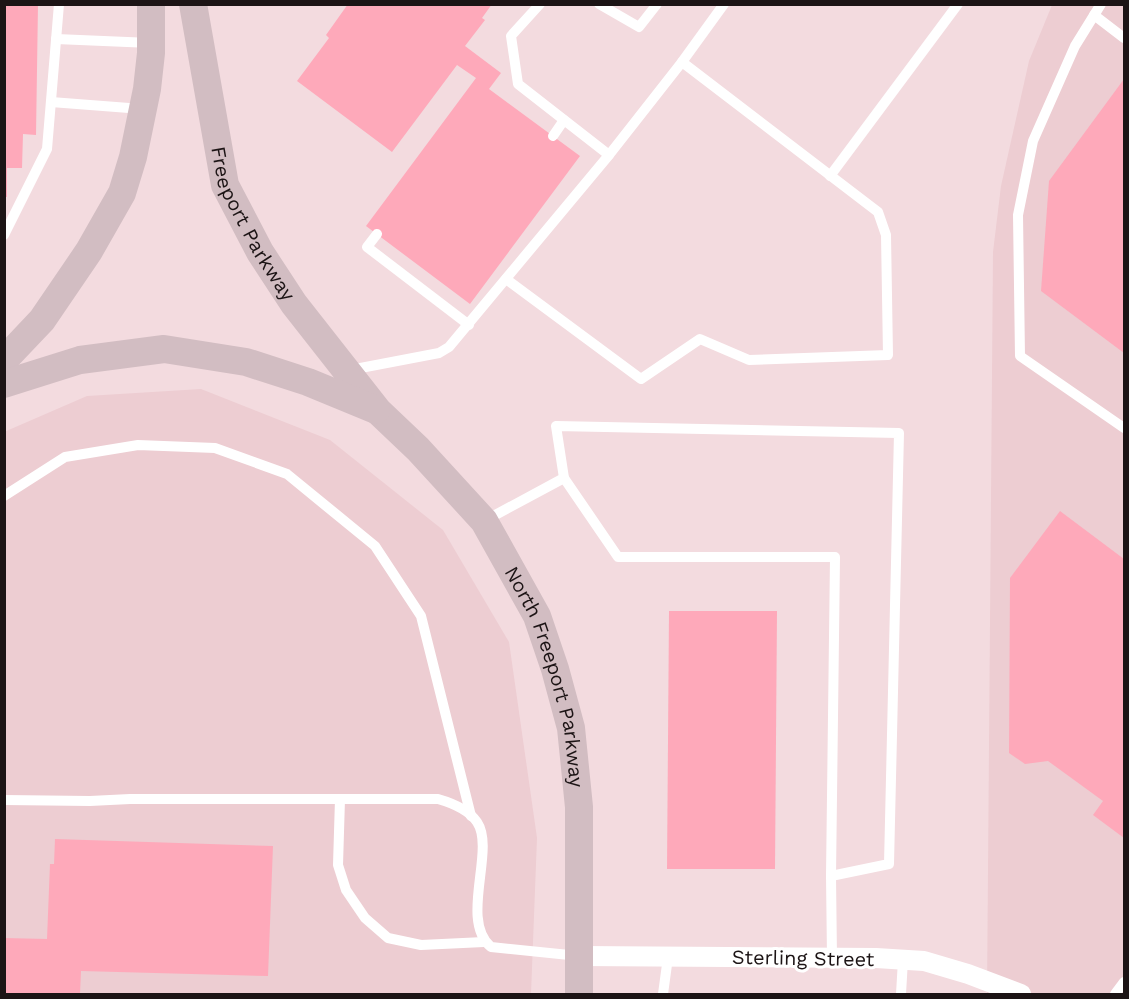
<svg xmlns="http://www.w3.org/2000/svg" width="1129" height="999" font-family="'Work Sans',sans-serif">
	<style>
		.built { fill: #edcdd2 }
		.building { fill: #fea9ba }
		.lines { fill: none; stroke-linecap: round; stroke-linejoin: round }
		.service { stroke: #fff; stroke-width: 10 }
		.minor { stroke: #fff; stroke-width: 20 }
		.secondary { stroke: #d2bdc2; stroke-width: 28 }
		.labels { text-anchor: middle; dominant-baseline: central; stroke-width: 6; stroke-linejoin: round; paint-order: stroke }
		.street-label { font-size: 20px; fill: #1c1415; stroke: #fff }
	</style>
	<rect width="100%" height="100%" fill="#f3dbdf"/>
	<g class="built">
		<path d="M1052 5H1124V994H987L993 252 1001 186 1029 61Z"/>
		<path d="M201 389 330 440 443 530 509 642 537 838 531 994H5L4 432 87 396Z"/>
	</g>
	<g class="building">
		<path d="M4 4H38L36 135 23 134 22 168H7V197H4Z"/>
		<path d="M348 4H492L482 18 485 20 465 46 501 73 489 89 580 156 470 304 366 226 476 78 457 65 392 152 297 81 329 38 326 35Z"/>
		<path d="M1124 79V353L1041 291 1049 181Z"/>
		<path d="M1060 511 1124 559V838L1093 815 1103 801 1048 761 1025 764 1009 753 1010 578Z"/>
		<path d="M669 611H777L775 869H667Z"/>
		<path d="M55 839 273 846 268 976 81 971 80 994H4V938L47 939 50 864H54Z"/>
	</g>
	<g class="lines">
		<g class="service">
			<path d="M599 4 639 27 657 4"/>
			<path d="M1101 4 1075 46 1033 141 1018 215 1020 356 1124 428"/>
			<path d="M1094 15 1124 38"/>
			<path d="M56 39 151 43"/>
			<path d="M682 62 724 4"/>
			<path d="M51 102 142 109"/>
			<path d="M553 136 564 120"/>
			<path d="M830 176 958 4"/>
			<path d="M377 234 367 247 469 325"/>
			<path d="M4 235 47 149 59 4"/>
			<path d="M506 279 641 379 700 339 749 360 888 355 886 235 878 212 682 62 609 155"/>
			<path d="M350 370 439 353 449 347 609 155 518 84 511 36 540 4"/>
			<path d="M564 478 618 557H835L831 876"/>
			<path d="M4 496 65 457 138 445 215 448 287 474 375 546 421 616 471 816"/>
			<path d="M484 521 564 478 556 426 899 433 889 864 831 876 832 958"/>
			<path d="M340 799 338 865 346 890 365 918 388 938 421 945 484 942"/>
			<path d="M4 800 90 801 130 799H438C452 803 468 809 477 822 496 850 459 920 491 947L579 956"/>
			<path d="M663 994 668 957"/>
			<path d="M901 994 903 960"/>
			<path d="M1115 994 1124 982"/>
		</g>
		<path class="minor" d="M580 956 876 958 924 961 968 974 1021 994"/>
		<g class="secondary">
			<path id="s1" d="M193 4 225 185 260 252 294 304 378 411 418 449 484 521 537 616 555 669 571 728 579 807V994"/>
			<path d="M4 360 42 320 89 251 122 193 133 157 147 89 151 53V4"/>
			<path d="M4 384 80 360 164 349 246 362 308 382 376 410"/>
		</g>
	</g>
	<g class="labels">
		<g class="street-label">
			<text stroke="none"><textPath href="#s1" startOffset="230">Freeport Parkway</textPath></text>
			<text stroke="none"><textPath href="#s1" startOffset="780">North Freeport Parkway</textPath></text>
			<text transform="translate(803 958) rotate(1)">Sterling Street</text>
		</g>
	</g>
	<rect width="1129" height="999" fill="none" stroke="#1c1415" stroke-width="12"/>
</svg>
